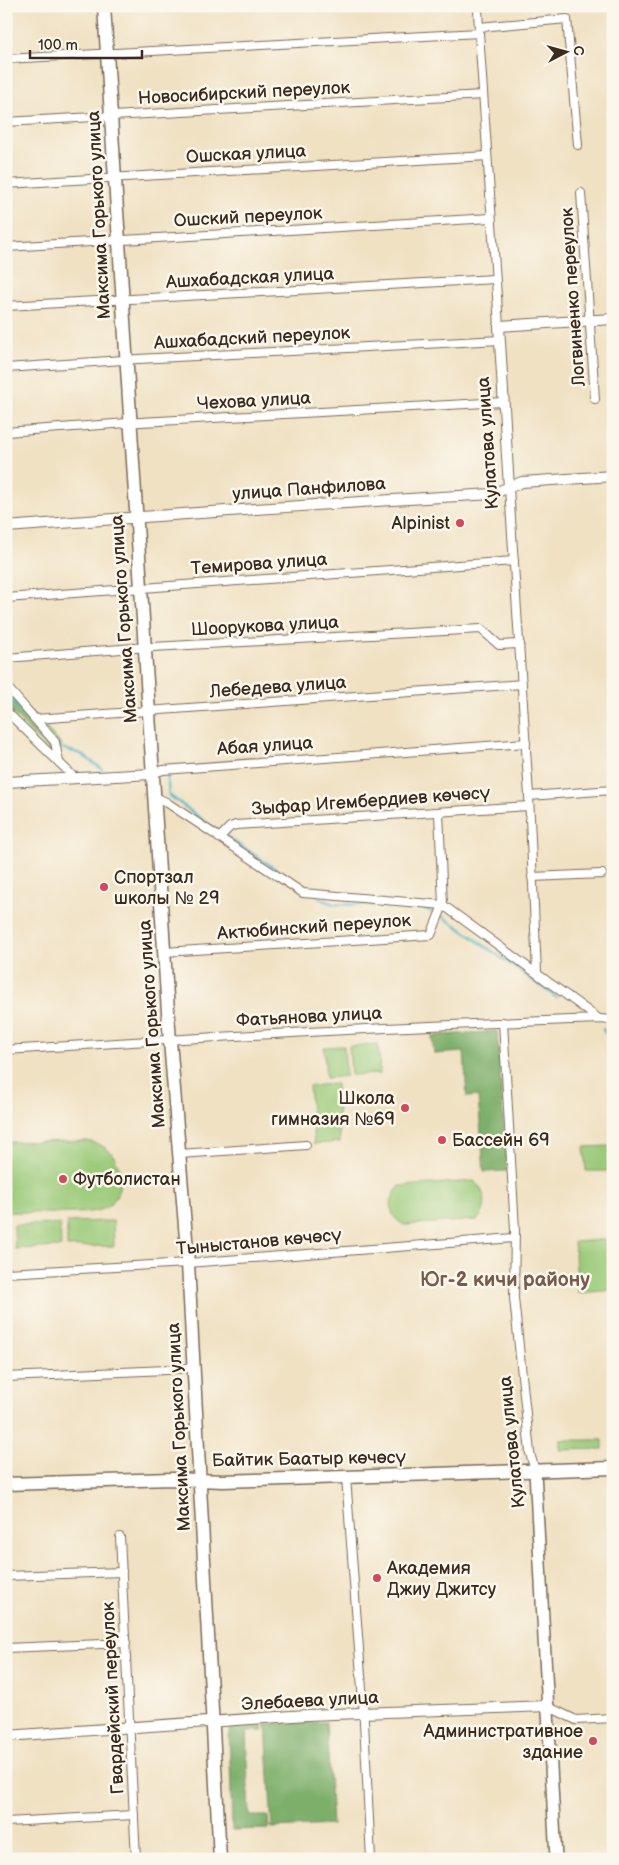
<svg xmlns="http://www.w3.org/2000/svg" width="619" height="1865" font-family="'Balsamiq Sans',sans-serif">
	<style>
		.green { fill: #9ccb7a; stroke: #6c7a4c }
		.forest { fill: #7daf6a; stroke: #5c6c44 }
		.lines { fill: none; stroke-linecap: round; stroke-linejoin: round }
		.stream { stroke: #47b1c5; stroke-width: 2.5 }
		.minor-casing { stroke: #7a6a58; stroke-width: 10 }
		.tertiary-casing { stroke: #7a6a58; stroke-width: 12 }
		.secondary-casing { stroke: #7a6a58; stroke-width: 14 }
		.primary-casing { stroke: #7a6a58; stroke-width: 15 }
		.minor { stroke: #fff; stroke-width: 8 }
		.tertiary { stroke: #fff; stroke-width: 10 }
		.secondary { stroke: #fff; stroke-width: 11 }
		.primary { stroke: #fff; stroke-width: 12 }
		.poi-dot { fill: #d1495b; stroke: #fbf7ec; stroke-width: 2 }
		.labels { text-anchor: middle; dominant-baseline: central; stroke-width: 5; stroke-linejoin: round; paint-order: stroke }
		.street-label { font-size: 18px; fill: #3b2a1e; stroke: #fbf7ec }
		.poi-label { font-size: 18px; fill: #3b2a1e; stroke: #fbf7ec; text-anchor: start }
		.quarter-label { font-size: 20px; font-weight: bold; fill: #785b4c; stroke: #fbf7ec }
	</style>
	<rect width="100%" height="100%" fill="#fbf7ec"/>
	<filter id="ink" filterUnits="userSpaceOnUse"><feTurbulence type="fractalNoise" baseFrequency=".02" numOctaves="2"/><feDisplacementMap in="SourceGraphic" scale="10" xChannelSelector="R" yChannelSelector="G"/><feConvolveMatrix kernelMatrix="1 2 1 2 8 2 1 2 1" color-interpolation-filters="sRGB"/></filter>
	<filter id="wash" filterUnits="userSpaceOnUse"><feTurbulence type="fractalNoise" baseFrequency=".0096" numOctaves="4" result="noise"/><feDisplacementMap in="SourceGraphic" scale="20" xChannelSelector="R" yChannelSelector="G"/><feGaussianBlur stdDeviation="1.12" result="paint"/><feColorMatrix in="noise" values="0 0 0 0 0 0 0 0 0 0 0 0 0 0 0 0 0 1.4 0 .05"/><feComposite in="paint" operator="in"/></filter>
	<g filter="url(#wash)">
		<rect width="100%" height="100%" fill="#f0e1c3"/>
		<g class="green">
			<path d="M378 1044 380 1074 351 1075 349 1046Z"/>
			<path d="M344 1046 346 1076 326 1078 324 1047Z"/>
			<path d="M336 1084 340 1142 314 1144 309 1086Z"/>
			<path d="M87 1141C102 1144 113 1150 118 1165 123 1180 119 1202 103 1209 88 1216 26 1212 6 1212V1142Z"/>
			<path d="M613 1146V1171H586L584 1147Z"/>
			<path d="M474 1181C486 1191 489 1209 477 1220L405 1225C387 1218 388 1198 400 1186Z"/>
			<path d="M113 1221 114 1246 67 1247V1222Z"/>
			<path d="M60 1224 61 1247 15 1249 14 1225Z"/>
			<path d="M613 1239V1290L578 1293 574 1242Z"/>
			<path d="M560 1440H603V1449L560 1450Z"/>
		</g>
		<g class="forest">
			<path d="M6 686 62 745 52 755 6 706Z"/>
			<path d="M497 1031 507 1171 484 1172 478 1096 467 1097 464 1052 434 1054 432 1036Z"/>
			<path d="M263 1721V1731L246 1732 249 1816H268L269 1829 232 1830 229 1724Z"/>
			<path d="M326 1722 332 1825 272 1828 266 1724Z"/>
		</g>
		<g class="lines">
			<g class="stream">
				<path d="M6 695 45 736"/>
				<path d="M61 748 81 754 102 769"/>
				<path d="M167 774 169 795 219 832"/>
				<path d="M227 837 309 891"/>
				<path d="M319 898 333 904 410 906"/>
				<path d="M418 906 436 914"/>
				<path d="M441 916 457 926 556 997"/>
				<path d="M603 1029 613 1045"/>
			</g>
		</g>
	</g>
	<g filter="url(#ink)">
		<g class="lines">
			<defs>
				<g id="minor">
					<path d="M478 6 479 33 499 326"/>
					<path d="M479 27 567 19 578 145"/>
					<path d="M6 59 479 33"/>
					<path d="M6 122 483 95"/>
					<path d="M6 184 487 156"/>
					<path d="M581 193 595 399"/>
					<path d="M6 247 491 218"/>
					<path d="M6 306 495 279"/>
					<path d="M6 368 138 359 500 340"/>
					<path d="M6 432 141 422 503 402"/>
					<path d="M509 488 529 796 537 973"/>
					<path d="M6 598 514 561"/>
					<path d="M6 658 134 648 481 629 499 645 520 644"/>
					<path d="M6 686 55 742 59 762"/>
					<path d="M6 711 75 778"/>
					<path d="M35 719 522 684"/>
					<path d="M152 774 163 770 526 743"/>
					<path d="M153 796 166 802 303 893 443 905 599 1019"/>
					<path d="M529 796 613 790"/>
					<path d="M219 838 230 827 236 825 529 806"/>
					<path d="M532 877 602 874"/>
					<path d="M164 952 431 935 443 905 439 812"/>
					<path d="M503 1022 515 1230 514 1298 530 1453 535 1471"/>
					<path d="M6 1050C204 1037 401 1026 599 1019L613 1020"/>
					<path d="M180 1154 306 1145"/>
					<path d="M6 1273 188 1263 514 1238"/>
					<path d="M6 1377 167 1370 194 1367"/>
					<path d="M346 1477 363 1702 371 1859"/>
					<path d="M120 1537 136 1859"/>
					<path d="M6 1576 122 1572"/>
					<path d="M6 1648 126 1643"/>
					<path d="M547 1706 576 1720 613 1718"/>
					<path d="M6 1822 134 1815"/>
				</g>
				<g id="tertiary">
					<path d="M509 488 499 326 613 319"/>
					<path d="M6 527C168 515 330 503 492 494L522 482 613 476"/>
					<path d="M6 782 152 774"/>
					<path d="M6 1736 307 1715 547 1706"/>
				</g>
				<path id="secondary" d="M535 1471 556 1859"/>
				<g id="primary">
					<path d="M104 6 169 1028 188 1263 220 1859"/>
					<path d="M6 1484 172 1479 223 1481 613 1468"/>
				</g>
			</defs>
			<use href="#minor" class="minor-casing"/>
			<use href="#tertiary" class="tertiary-casing"/>
			<use href="#secondary" class="secondary-casing"/>
			<use href="#primary" class="primary-casing"/>
			<use href="#minor" class="minor"/>
			<use href="#tertiary" class="tertiary"/>
			<use href="#secondary" class="secondary"/>
			<use href="#primary" class="primary"/>
		</g>
	</g>
	<g class="poi-dot">
		<circle cx="460" cy="523" r="5"/>
		<circle cx="104" cy="887" r="5"/>
		<circle cx="405" cy="1108" r="5"/>
		<circle cx="442" cy="1140" r="5"/>
		<circle cx="63" cy="1179" r="5"/>
		<circle cx="377" cy="1578" r="5"/>
		<circle cx="593" cy="1741" r="5"/>
	</g>
	<g class="labels">
		<g class="street-label">
			<text transform="translate(244 93) rotate(-3)">Новосибирский переулок</text>
			<text transform="translate(246 154) rotate(-3)">Ошская улица</text>
			<text transform="translate(99 215) rotate(-93)">Максима Горького улица</text>
			<text transform="translate(248 217) rotate(-3)">Ошский переулок</text>
			<text transform="translate(250 278) rotate(-3)">Ашхабадская улица</text>
			<text transform="translate(573 297) rotate(-94)">Логвиненко переулок</text>
			<text transform="translate(252 338) rotate(-3)">Ашхабадский переулок</text>
			<text transform="translate(254 401) rotate(-3)">Чехова улица</text>
			<text transform="translate(488 443) rotate(-94)">Кулатова улица</text>
			<text transform="translate(309 489) rotate(-4)">улица Панфилова</text>
			<text transform="translate(259 564) rotate(-4)">Темирова улица</text>
			<text transform="translate(124 619) rotate(-94)">Максима Горького улица</text>
			<text transform="translate(265 626) rotate(-3)">Шоорукова улица</text>
			<text transform="translate(278 687) rotate(-4)">Лебедева улица</text>
			<text transform="translate(265 746) rotate(-4)">Абая улица</text>
			<text transform="translate(371 801) rotate(-4)">Зыфар Игембердиев көчөсү</text>
			<text transform="translate(314 927) rotate(-4)">Актюбинский переулок</text>
			<text transform="translate(309 1017) rotate(-3)">Фатьянова улица</text>
			<text transform="translate(152 1024) rotate(-94)">Максима Горького улица</text>
			<text transform="translate(259 1242) rotate(-5)">Тыныстанов көчөсү</text>
			<text transform="translate(179 1427) rotate(-93)">Максима Горького улица</text>
			<text transform="translate(512 1442) rotate(-96)">Кулатова улица</text>
			<text transform="translate(309 1459) rotate(-1)">Байтик Баатыр көчөсү</text>
			<text transform="translate(113 1698) rotate(-93)">Гвардейский переулок</text>
			<text transform="translate(310 1701) rotate(-3)">Элебаева улица</text>
		</g>
		<g class="poi-label">
			<text x="450" y="523" text-anchor="end">Alpinist</text>
			<text x="114" y="877">Спортзал<tspan x="114" dy="21">школы № 29</tspan></text>
			<text x="395" y="1098" text-anchor="end">Школа<tspan x="395" dy="21">гимназия №69</tspan></text>
			<text x="452" y="1140">Бассейн 69</text>
			<text x="73" y="1179">Футболистан</text>
			<text x="387" y="1568">Академия<tspan x="387" dy="21">Джиу Джитсу</tspan></text>
			<text x="583" y="1731" text-anchor="end">Административное<tspan x="583" dy="21">здание</tspan></text>
		</g>
		<g class="quarter-label">
			<text x="505" y="1280">Юг-2 кичи району</text>
		</g>
	</g>
	<rect width="619" height="1865" fill="none" stroke="#fbf7ec" stroke-width="25"/>
	<g transform="translate(566 52) rotate(84)" stroke="#fbf7ec" stroke-width="4" paint-order="stroke">
	<path d="M0-4L9 19L0 12L-9 19Z" fill="#3b2a1e"/>
	<text y="-8" font-size="14" font-weight="bold" text-anchor="middle" fill="#3b2a1e">С</text>
	</g>
	<path d="M30 50v8h112v-8" fill="none" stroke="#3b2a1e" stroke-width="2.5"/>
	<text x="38" y="50" font-size="15" fill="#3b2a1e" stroke="#fbf7ec" stroke-width="4" paint-order="stroke">100 m</text>
</svg>
